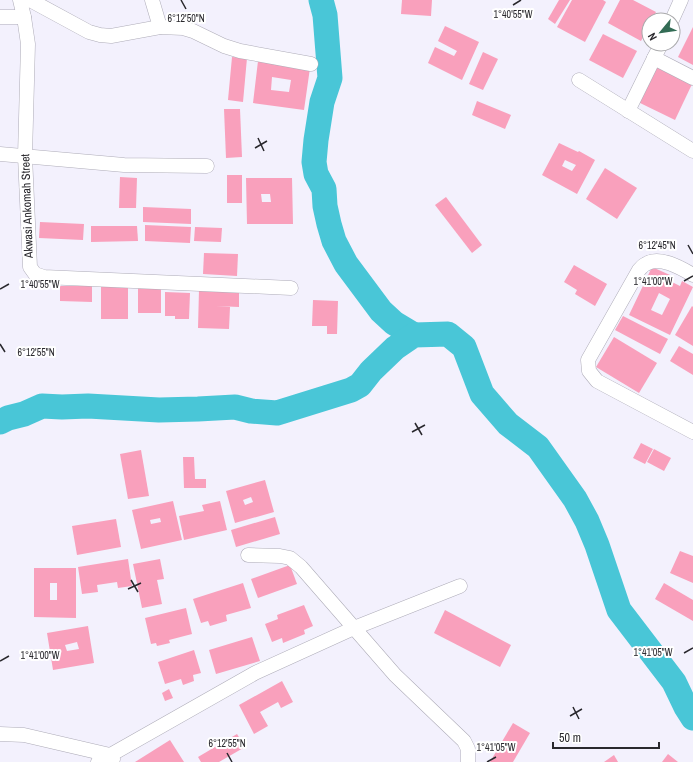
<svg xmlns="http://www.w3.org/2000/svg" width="693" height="762" font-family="'Archivo Narrow',sans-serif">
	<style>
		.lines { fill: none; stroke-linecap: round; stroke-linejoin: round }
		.river { stroke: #49c6d7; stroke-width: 25 }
		.building { fill: #f9a0bc; fill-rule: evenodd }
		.street-casing { stroke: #aeacb8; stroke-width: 15 }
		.street { stroke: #fff; stroke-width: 14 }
		.ticks { fill: none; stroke: #29282d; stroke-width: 1.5 }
		.labels { text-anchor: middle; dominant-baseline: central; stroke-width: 4; stroke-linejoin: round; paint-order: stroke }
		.street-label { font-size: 12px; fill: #29282d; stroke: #fff }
		.ticks-label { font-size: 10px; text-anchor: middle; fill: #29282d; stroke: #fff; stroke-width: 4; stroke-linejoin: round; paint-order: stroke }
	</style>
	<rect width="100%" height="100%" fill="#f3f1fd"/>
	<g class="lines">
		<g class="river">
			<path d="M321 0 325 15 330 78 322 102 316 140 314 162 316 174 324 189 325 206 329 224 334 241 346 264 381 311 394 323 414 335"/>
			<path d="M0 422 8 418 24 414 42 406 62 407 88 406 159 410 198 409 235 407 251 411 277 413 351 390 360 385 371 371 395 348 414 335 448 334 464 347 482 394 508 424 538 447 575 499 587 521 597 545 619 610 674 682 686 707 693 718"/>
		</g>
	</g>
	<g class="building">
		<path d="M402 0H432L431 16 401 14Z"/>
		<path d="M559 0H570L555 24 548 19Z"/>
		<path d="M572 0H603L606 2 585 42 557 27Z"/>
		<path d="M620 0H633L656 12 652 20H649V26L641 41 608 23Z"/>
		<path d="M445 26 479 42 462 80 428 63 435 47 454 56 457 51 438 41Z"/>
		<path d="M693 27V65L678 57Z"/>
		<path d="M603 34 637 51 623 78 589 60Z"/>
		<path d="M483 52 498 59 483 90 469 84Z"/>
		<path d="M232 57 247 58 243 102 228 100Z"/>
		<path d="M258 61 310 68 304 110 253 103ZM272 77 291 80 289 92 271 90Z"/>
		<path d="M657 64 693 82 675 120 638 102Z"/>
		<path d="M477 101 511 115 505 129 472 115Z"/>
		<path d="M224 109H240L242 157 226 158Z"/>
		<path d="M559 143 578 152 579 151 595 160 577 194 542 175ZM565 160 576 165 572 171 562 166Z"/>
		<path d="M605 168 637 188 617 219 586 199Z"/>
		<rect x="227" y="175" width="15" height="28"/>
		<path d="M120 177 137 178 136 208H119Z"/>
		<path d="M246 178H292L293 224H247ZM261 194H270L271 202H262Z"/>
		<path d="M446 197 482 245 472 253 435 205Z"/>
		<path d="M143 207 191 209V224L143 222Z"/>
		<path d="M40 222 84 224 83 240 39 238Z"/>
		<path d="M145 225 191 227 190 243 145 241Z"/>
		<path d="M91 226H137L138 241 91 242Z"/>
		<path d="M195 227 222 228 221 242 194 241Z"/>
		<path d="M204 253 238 254 237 276 203 274Z"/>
		<path d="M574 265 607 284 595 306 575 294 577 290 564 282Z"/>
		<path d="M652 267 670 275 668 280 680 286 682 281 693 287 670 335 629 315ZM659 293 670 299 662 315 651 310Z"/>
		<rect x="138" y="285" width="23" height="28"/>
		<path d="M60 286H92V302L60 301Z"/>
		<rect x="101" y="286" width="27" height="33"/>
		<path d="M199 290 239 291V307L216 306 230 307 229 329 198 328Z"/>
		<path d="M165 292 190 293 189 319H175V316H165Z"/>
		<path d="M313 300 338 301 337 334H327V326H312Z"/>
		<path d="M692 306 693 307V346L675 335Z"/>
		<path d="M623 316 668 339 660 354 615 330Z"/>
		<path d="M614 337 657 363 639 393 596 367Z"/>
		<path d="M679 346 693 354V375L670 361Z"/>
		<path d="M641 443 653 449 645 464 633 458Z"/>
		<path d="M654 449 671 458 664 471 647 462Z"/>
		<path d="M141 450 149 496 128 499 120 454Z"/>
		<path d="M183 457H194L195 479H206V488H184Z"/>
		<path d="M265 480 274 512 235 523 226 491ZM251 497 253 502 245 505 243 500Z"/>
		<path d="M173 501 182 540 141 549 132 510ZM160 518 161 522 151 524 150 520Z"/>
		<path d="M220 501 227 530 184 540 179 516 204 511 202 505Z"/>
		<path d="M275 517 280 534 236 547 231 530Z"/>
		<path d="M116 519 121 547 77 555 72 526Z"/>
		<path d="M680 551 693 556V583L670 573Z"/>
		<path d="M128 559 132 586 118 588 117 582 97 585 98 592 82 594 78 567Z"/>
		<path d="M160 559 164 579 157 580 162 604 142 608 133 564Z"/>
		<path d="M290 565 297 584 258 598 251 579Z"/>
		<path d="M34 568H76V618L34 617ZM50 583H57V600H50Z"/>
		<path d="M243 583 251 608 226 615 227 621 210 626 208 621 201 623 193 599Z"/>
		<path d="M664 583 693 600V621L655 599Z"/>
		<path d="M304 605 313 626 304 630 305 634 283 643 282 638 272 642 265 624 278 619 277 615Z"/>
		<path d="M186 608 192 634 169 640 170 643 157 646 156 643 151 644 145 618Z"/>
		<path d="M445 610 511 645 500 667 434 633Z"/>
		<path d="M88 626 94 663 53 670 47 633ZM77 642 79 649 67 651 65 645Z"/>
		<path d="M252 637 260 661 216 674 209 650Z"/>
		<path d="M194 650 201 673 193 675 194 681 183 685 181 679 165 684 158 662Z"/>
		<path d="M282 681 293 702 281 708 278 702 260 712 268 726 254 734 239 705Z"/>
		<path d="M169 689 173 698 165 701 162 693Z"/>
		<path d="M513 723 530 733 513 762H490Z"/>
		<path d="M237 734 245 747 219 762H201L198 757Z"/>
		<path d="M170 740 184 762H135Z"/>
		<path d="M668 754 678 762H662Z"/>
		<path d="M614 755 618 762H604Z"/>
	</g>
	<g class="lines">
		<defs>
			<g id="street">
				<path d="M20 0 24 17 28 44 25 156 30 267 35 274 44 277 291 288"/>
				<path d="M30 0 89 32 100 35 111 36 160 27 183 28 193 31 224 46 240 51 311 64"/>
				<path d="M152 0 160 27"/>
				<path d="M0 17H24"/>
				<path d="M672 20 681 0"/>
				<path d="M654 58 693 78"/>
				<path d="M579 80 693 151"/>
				<path d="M628 111 661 44"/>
				<path d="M0 154 124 165 207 166"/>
				<path d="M693 275C681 268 659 255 646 264 643 265 641 268 639 270L588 360 589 371 597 381 693 432"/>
				<path d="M248 555 280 556 290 558 301 567 395 675 464 741 468 749V762"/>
				<path d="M0 734 24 735 110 755 113 759"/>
				<path d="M98 762 255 673 354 628 460 586"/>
			</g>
		</defs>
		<use href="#street" class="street-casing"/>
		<use href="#street" class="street"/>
	</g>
	<path class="ticks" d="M181 0 186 9M513 5 521 0M258 138 264 151M255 148 267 141M688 245 693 254M684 281 693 276M0 289 9 284M0 344 5 352M415 423 422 435M412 432 425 425M131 580 138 592M128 589 141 583M684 653 693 648M0 661 9 656M573 707 579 719M570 716 582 709M227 753 232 762M487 762 496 757"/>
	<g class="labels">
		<g class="street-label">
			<text transform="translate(27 206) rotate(-92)">Akwasi Ankomah Street</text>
		</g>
	</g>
	<g class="ticks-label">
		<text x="513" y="18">1°40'55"W</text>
		<text x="186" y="22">6°12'50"N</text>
		<text x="657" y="249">6°12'45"N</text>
		<text x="653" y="285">1°41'00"W</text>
		<text x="40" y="288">1°40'55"W</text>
		<text x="36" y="356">6°12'55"N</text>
		<text x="653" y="656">1°41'05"W</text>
		<text x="40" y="659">1°41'00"W</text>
		<text x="227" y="747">6°12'55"N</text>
		<text x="496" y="751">1°41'05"W</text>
	</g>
	<g transform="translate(661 32) rotate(241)"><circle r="19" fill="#ffffff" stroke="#a9a9ab"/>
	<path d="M0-3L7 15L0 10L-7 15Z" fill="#336c55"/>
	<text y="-6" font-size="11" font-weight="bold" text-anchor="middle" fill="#29282d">N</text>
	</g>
	<path d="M553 742v6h106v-6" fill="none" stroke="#29282d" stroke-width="2"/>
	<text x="559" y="742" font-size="12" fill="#29282d" stroke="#ffffff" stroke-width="3" paint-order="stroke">50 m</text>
</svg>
